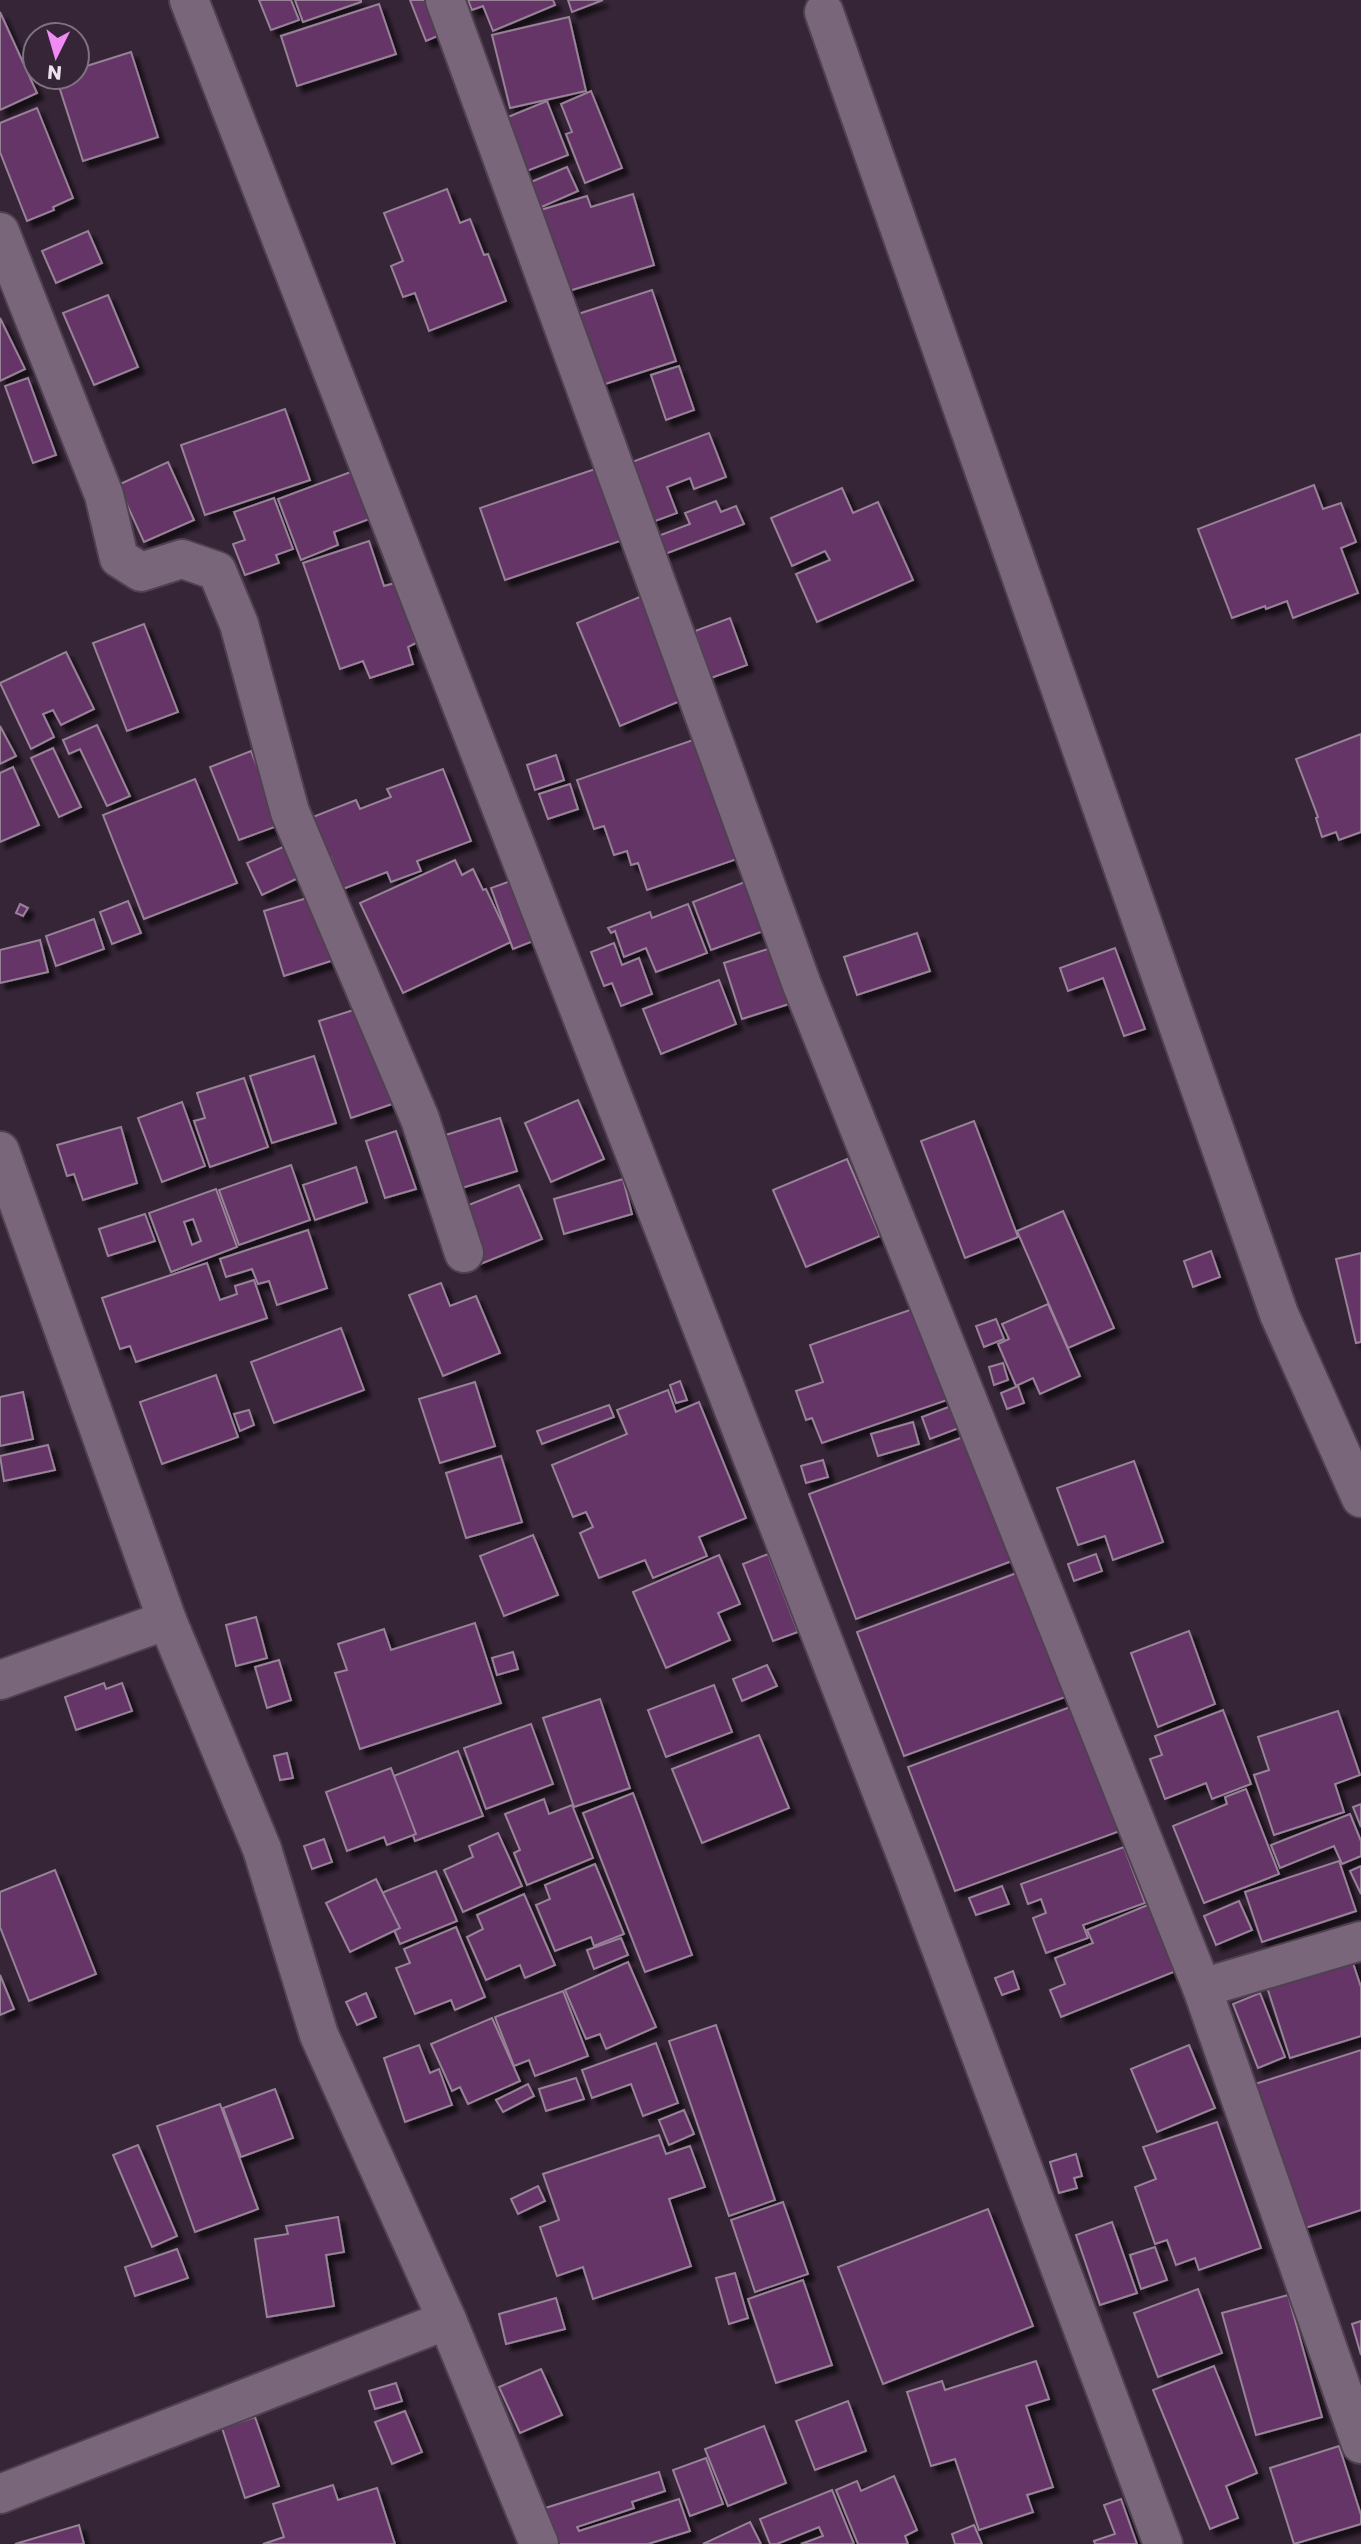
<svg xmlns="http://www.w3.org/2000/svg" width="1361" height="2544" font-family="Poppins,sans-serif">
	<style>
		.building { fill: #653568; stroke: #978297; stroke-width: 2; fill-rule: evenodd; filter: url(#shadow) }
		.lines { fill: none; stroke-linecap: round; stroke-linejoin: round }
		.minor-casing { stroke: #4f4150; stroke-width: 42 }
		.minor { stroke: #7a667a; stroke-width: 38 }
	</style>
	<defs>
		<filter id="shadow"><feDropShadow dx="6" dy="6" stdDeviation="2" flood-color="#0009"/></filter>
	</defs>
	<rect width="100%" height="100%" fill="#362537"/>
	<g class="building">
		<path d="M259 0H291L299 20 271 30Z"/>
		<path d="M295 0H361V2L303 22Z"/>
		<path d="M410 0H435L447 32 426 41Z"/>
		<path d="M468 0H553L555 5 493 31 483 6 472 10Z"/>
		<path d="M568 0H603L572 12Z"/>
		<path d="M379 4 396 54 297 86 281 36Z"/>
		<path d="M0 12 37 93 0 110Z"/>
		<path d="M569 17 586 91 510 108 492 35Z"/>
		<path d="M131 52 158 137 83 161 56 77H77V69Z"/>
		<path d="M591 91 622 168 585 183 566 134 572 132 561 104Z"/>
		<path d="M547 101 568 155 519 174 498 121Z"/>
		<path d="M37 108 73 198 53 207 54 210 27 221 0 152V123Z"/>
		<path d="M567 167 578 191 537 209 526 184Z"/>
		<path d="M447 189 460 223 470 219 484 255 488 254 506 301 429 331 415 293 403 297 391 266 403 261 384 213Z"/>
		<path d="M633 194 654 265 559 294 534 212 587 196 591 207Z"/>
		<path d="M88 231 102 263 56 283 42 251Z"/>
		<path d="M652 290 676 361 596 387 572 316Z"/>
		<path d="M108 295 138 367 94 385 63 313Z"/>
		<path d="M0 318 25 369 0 381Z"/>
		<path d="M679 366 694 410 666 420 651 375Z"/>
		<path d="M28 378 56 455 33 463 5 386Z"/>
		<path d="M285 409 310 480 205 515 181 445Z"/>
		<path d="M709 433 726 477 694 489 690 478 667 487 677 513 647 524 624 465Z"/>
		<path d="M168 462 194 520 144 542 118 485Z"/>
		<path d="M604 466 629 538 505 580 480 508Z"/>
		<path d="M364 467 383 514 334 532 338 545 301 560 278 499Z"/>
		<path d="M1314 485 1323 509 1341 503 1356 542 1341 548 1358 593 1293 618 1287 601 1266 609 1265 606 1232 618 1198 529Z"/>
		<path d="M842 488 853 513 878 502 913 580 817 622 796 574 830 560 825 551 792 566 771 518Z"/>
		<path d="M274 498 293 549 276 555 279 563 245 575 233 544 245 540 234 512Z"/>
		<path d="M716 501 721 512 736 506 744 524 665 554 658 536 690 524 685 513Z"/>
		<path d="M369 541 384 586 395 583 416 643 408 647 413 664 370 678 363 661 340 669 303 563Z"/>
		<path d="M642 596 685 699 620 726 577 623Z"/>
		<path d="M730 618 747 665 711 678 695 631Z"/>
		<path d="M144 624 178 712 127 731 93 643Z"/>
		<path d="M66 652 94 709 61 725 53 710 43 714 54 737 31 749 0 683Z"/>
		<path d="M97 725 130 796 107 806 80 749 69 754 63 740Z"/>
		<path d="M0 726 16 756 0 764Z"/>
		<path d="M1361 734V832L1339 840 1336 832 1322 837 1316 818 1318 817 1296 759Z"/>
		<path d="M699 738 740 858 647 890 638 863 631 865 627 851 614 855 604 826 594 829 577 780Z"/>
		<path d="M53 748 81 807 59 817 31 758Z"/>
		<path d="M251 751 280 825 239 840 210 767Z"/>
		<path d="M556 755 564 780 535 790 527 765Z"/>
		<path d="M13 767 39 825 0 842V773Z"/>
		<path d="M443 769 471 841 417 861 421 871 391 882 387 872 343 889 331 857 316 863 300 822 356 800 360 809 391 797 387 789Z"/>
		<path d="M195 779 237 883 144 919 103 815Z"/>
		<path d="M570 784 578 809 548 819 539 794Z"/>
		<path d="M294 842 309 873 262 895 247 863Z"/>
		<path d="M455 860 462 875 473 869 483 890 486 889 511 942 403 993 360 903Z"/>
		<path d="M519 878 541 938 513 949 491 888Z"/>
		<path d="M750 880 769 929 711 950 693 902Z"/>
		<path d="M317 895 337 959 284 976 264 911Z"/>
		<path d="M128 901 141 933 112 944 100 912Z"/>
		<path d="M20 904 28 908 23 916 16 913Z"/>
		<path d="M688 904 707 953 656 972 646 948 624 957 615 931 611 933 608 928 650 912 652 918Z"/>
		<path d="M94 919 104 949 56 966 46 936Z"/>
		<path d="M917 933 930 971 857 995 844 957Z"/>
		<path d="M40 940 48 972 0 983V950Z"/>
		<path d="M614 943 622 965 639 958 652 994 621 1006 612 983 604 986 591 952Z"/>
		<path d="M771 948 789 1004 742 1019 724 963Z"/>
		<path d="M1115 948 1145 1029 1124 1036 1103 978 1068 991 1060 968Z"/>
		<path d="M719 980 736 1024 661 1054 643 1009Z"/>
		<path d="M363 1007 395 1103 351 1118 319 1021Z"/>
		<path d="M314 1056 336 1123 272 1143 250 1076Z"/>
		<path d="M244 1078 268 1147 210 1167 194 1121 205 1118 197 1093Z"/>
		<path d="M578 1100 604 1159 551 1182 525 1123Z"/>
		<path d="M182 1102 205 1166 162 1182 138 1118Z"/>
		<path d="M500 1118 517 1171 452 1191 436 1138Z"/>
		<path d="M974 1121 1018 1237 965 1258 921 1141Z"/>
		<path d="M121 1127 137 1183 83 1200 74 1174 67 1176 57 1145Z"/>
		<path d="M396 1131 416 1189 385 1198 366 1141Z"/>
		<path d="M847 1159 880 1236 806 1267 773 1190Z"/>
		<path d="M291 1165 310 1220 239 1245 219 1190Z"/>
		<path d="M356 1167 367 1202 315 1220 303 1185Z"/>
		<path d="M623 1179 632 1214 564 1234 554 1199Z"/>
		<path d="M519 1185 542 1239 478 1265 456 1210Z"/>
		<path d="M216 1189 237 1247 171 1272 149 1213ZM193 1219 201 1241 192 1245 184 1222Z"/>
		<path d="M1063 1211 1114 1328 1068 1348 1017 1231Z"/>
		<path d="M145 1214 155 1241 108 1256 99 1229Z"/>
		<path d="M308 1230 327 1288 277 1305 269 1281 258 1284 252 1269 226 1277 220 1259Z"/>
		<path d="M1211 1251 1220 1277 1193 1287 1184 1261Z"/>
		<path d="M1361 1253V1342L1356 1343 1336 1259Z"/>
		<path d="M207 1263 220 1300 237 1294 235 1286 254 1280 267 1318 136 1362 130 1346 120 1349 102 1298Z"/>
		<path d="M441 1283 450 1306 476 1296 500 1353 443 1376 409 1295Z"/>
		<path d="M1048 1304 1080 1376 1040 1394 1033 1378 1016 1386 998 1344 1009 1339 1002 1324Z"/>
		<path d="M924 1305 956 1397 822 1443 812 1418 806 1420 796 1391 823 1382 810 1345Z"/>
		<path d="M996 1319 1004 1339 984 1347 976 1326Z"/>
		<path d="M341 1328 364 1390 274 1423 251 1362Z"/>
		<path d="M1003 1363 1008 1380 994 1385 989 1367Z"/>
		<path d="M216 1375 238 1437 162 1464 140 1402Z"/>
		<path d="M680 1381 687 1400 676 1403 670 1385Z"/>
		<path d="M475 1382 495 1446 440 1463 419 1399Z"/>
		<path d="M1018 1386 1024 1403 1007 1409 1001 1393Z"/>
		<path d="M668 1390 676 1412 699 1402 746 1518 699 1537 707 1556 653 1578 645 1560 599 1578 580 1533 593 1527 586 1512 573 1517 552 1465 627 1434 617 1410Z"/>
		<path d="M23 1392 33 1439 0 1446V1397Z"/>
		<path d="M609 1405 614 1417 542 1444 537 1431Z"/>
		<path d="M951 1406 959 1428 930 1439 922 1417Z"/>
		<path d="M249 1410 254 1425 240 1431 234 1414Z"/>
		<path d="M913 1422 919 1444 878 1456 871 1434Z"/>
		<path d="M974 1433 1020 1558 856 1619 809 1494Z"/>
		<path d="M48 1445 55 1470 4 1481 0 1456Z"/>
		<path d="M501 1456 522 1522 466 1538 446 1473Z"/>
		<path d="M823 1460 828 1477 806 1483 801 1466Z"/>
		<path d="M1134 1461 1163 1542 1113 1560 1105 1536 1078 1545 1057 1488Z"/>
		<path d="M533 1535 558 1595 504 1616 480 1556Z"/>
		<path d="M768 1554 798 1632 773 1641 743 1564Z"/>
		<path d="M1096 1554 1102 1571 1074 1581 1068 1564Z"/>
		<path d="M719 1555 740 1604 718 1613 730 1640 666 1668 633 1592Z"/>
		<path d="M1022 1571 1068 1696 904 1756 857 1632Z"/>
		<path d="M256 1617 267 1658 236 1666 226 1625Z"/>
		<path d="M475 1623 501 1703 360 1749 335 1673 347 1670 338 1644 384 1629 391 1650Z"/>
		<path d="M1189 1631 1215 1704 1158 1727 1131 1653Z"/>
		<path d="M513 1652 518 1669 497 1675 492 1658Z"/>
		<path d="M279 1660 291 1700 267 1708 255 1667Z"/>
		<path d="M767 1665 777 1686 742 1701 733 1679Z"/>
		<path d="M104 1683 106 1689 122 1683 132 1711 76 1730 65 1697Z"/>
		<path d="M714 1685 732 1732 666 1757 648 1710Z"/>
		<path d="M600 1699 630 1788 574 1807 543 1718Z"/>
		<path d="M1073 1706 1120 1831 955 1891 908 1767Z"/>
		<path d="M1223 1710 1251 1784 1212 1799 1206 1783 1165 1799 1150 1759 1162 1755 1155 1736Z"/>
		<path d="M1338 1711 1360 1775 1335 1784 1344 1812 1274 1835 1254 1775 1269 1770 1258 1737Z"/>
		<path d="M531 1724 553 1784 486 1809 464 1748Z"/>
		<path d="M759 1735 789 1808 702 1843 672 1769Z"/>
		<path d="M458 1751 483 1816 415 1841 391 1777Z"/>
		<path d="M287 1753 293 1778 280 1780 274 1756Z"/>
		<path d="M391 1768 416 1834 387 1845 384 1837 347 1851 326 1792Z"/>
		<path d="M1246 1789 1279 1874 1204 1903 1173 1826 1227 1804 1225 1797Z"/>
		<path d="M633 1793 692 1955 645 1972 583 1813Z"/>
		<path d="M544 1799 549 1814 572 1805 593 1858 527 1885 514 1853 520 1850 505 1814Z"/>
		<path d="M1361 1804V1827L1353 1807Z"/>
		<path d="M1350 1814 1361 1841V1856L1342 1864 1334 1846 1280 1868 1271 1845Z"/>
		<path d="M498 1833 522 1886 463 1912 444 1870 473 1857 469 1846Z"/>
		<path d="M324 1839 332 1862 312 1869 304 1846Z"/>
		<path d="M1124 1847 1145 1903 1083 1925 1088 1938 1046 1953 1033 1918 1046 1913 1041 1899 1028 1904 1021 1884Z"/>
		<path d="M1339 1861 1356 1911 1262 1942 1245 1892Z"/>
		<path d="M595 1864 624 1934 594 1946 591 1937 555 1951 536 1905 550 1899 545 1885Z"/>
		<path d="M1361 1866V1894L1350 1871Z"/>
		<path d="M55 1870 96 1974 29 2001 0 1927V1892Z"/>
		<path d="M436 1871 457 1921 400 1944 379 1894Z"/>
		<path d="M376 1879 400 1928 350 1952 326 1903Z"/>
		<path d="M1002 1886 1009 1904 976 1915 969 1898Z"/>
		<path d="M524 1894 555 1965 525 1978 520 1965 486 1980 467 1937 483 1929 477 1915Z"/>
		<path d="M1239 1901 1252 1930 1216 1945 1204 1916Z"/>
		<path d="M1150 1904 1176 1971 1061 2017 1050 1990 1065 1984 1055 1958 1093 1943 1087 1930Z"/>
		<path d="M456 1927 485 1997 455 2010 451 2000 415 2014 396 1968 410 1963 404 1949Z"/>
		<path d="M621 1938 628 1955 594 1969 587 1950Z"/>
		<path d="M1350 1954 1361 1987V2036L1290 2058 1265 1981Z"/>
		<path d="M628 1962 656 2027 606 2049 600 2034 586 2039 565 1990Z"/>
		<path d="M1013 1971 1019 1989 1002 1995 995 1978Z"/>
		<path d="M0 1975 14 2009 0 2015Z"/>
		<path d="M563 1991 588 2056 535 2076 529 2060 514 2066 495 2017Z"/>
		<path d="M366 1993 376 2017 357 2025 346 2002Z"/>
		<path d="M1260 1993 1285 2057 1258 2068 1233 2004Z"/>
		<path d="M492 2018 520 2081 468 2104 460 2087 452 2091 431 2044Z"/>
		<path d="M716 2025 775 2200 729 2216 669 2041Z"/>
		<path d="M656 2043 678 2103 643 2116 631 2084 592 2098 582 2070Z"/>
		<path d="M419 2045 430 2073 439 2069 452 2105 405 2122 384 2058Z"/>
		<path d="M1189 2045 1215 2108 1157 2132 1131 2069Z"/>
		<path d="M1361 2050V2210L1299 2230 1252 2085Z"/>
		<path d="M576 2078 584 2099 546 2111 539 2089Z"/>
		<path d="M528 2084 534 2096 503 2112 496 2100Z"/>
		<path d="M275 2089 293 2138 241 2157 223 2108Z"/>
		<path d="M220 2104 258 2209 195 2232 157 2126Z"/>
		<path d="M684 2110 694 2134 669 2145 659 2120Z"/>
		<path d="M1217 2122 1261 2248 1199 2270 1195 2258 1176 2265 1167 2240 1155 2244 1135 2187 1156 2179 1143 2147Z"/>
		<path d="M659 2135 666 2154 690 2146 705 2187 669 2199 691 2266 593 2299 583 2267 557 2276 540 2227 559 2220 543 2174Z"/>
		<path d="M138 2145 177 2236 152 2247 113 2155Z"/>
		<path d="M1076 2154 1082 2176 1074 2178 1077 2188 1059 2193 1050 2162Z"/>
		<path d="M538 2186 545 2201 518 2214 511 2199Z"/>
		<path d="M783 2202 808 2274 755 2292 731 2220Z"/>
		<path d="M988 2209 1033 2326 883 2384 838 2267Z"/>
		<path d="M338 2217 344 2252 326 2255 334 2306 267 2317 255 2239 288 2234 286 2226Z"/>
		<path d="M1112 2222 1137 2293 1100 2305 1076 2235Z"/>
		<path d="M1155 2247 1167 2280 1141 2289 1130 2255Z"/>
		<path d="M177 2249 188 2278 135 2296 125 2267Z"/>
		<path d="M735 2273 748 2318 729 2324 716 2278Z"/>
		<path d="M803 2280 832 2365 776 2383 748 2299Z"/>
		<path d="M1198 2289 1222 2353 1158 2377 1134 2313Z"/>
		<path d="M1288 2295 1322 2417 1256 2435 1222 2313Z"/>
		<path d="M556 2298 565 2329 506 2344 499 2314Z"/>
		<path d="M1361 2321V2355L1352 2324Z"/>
		<path d="M1036 2361 1049 2399 1026 2406 1053 2487 1027 2495 1033 2512 979 2530 955 2459 931 2466 907 2392 942 2381 945 2390Z"/>
		<path d="M1214 2366 1257 2473 1226 2486 1238 2518 1210 2529 1153 2390Z"/>
		<path d="M541 2369 562 2415 520 2433 499 2387Z"/>
		<path d="M396 2383 402 2401 375 2409 369 2391Z"/>
		<path d="M848 2401 866 2451 815 2470 796 2421Z"/>
		<path d="M405 2411 422 2452 392 2464 375 2422Z"/>
		<path d="M255 2417 279 2486 245 2498 222 2428Z"/>
		<path d="M764 2426 786 2483 728 2506 705 2449Z"/>
		<path d="M1339 2446 1361 2515V2524L1294 2544 1270 2468Z"/>
		<path d="M706 2458 723 2504 690 2516 673 2470Z"/>
		<path d="M659 2472 665 2491 632 2502 634 2508 577 2527 579 2531 679 2499 690 2531 648 2544H549L539 2510Z"/>
		<path d="M894 2476 917 2530 905 2536 908 2544H858L836 2490 857 2481 861 2491Z"/>
		<path d="M333 2485 338 2500 377 2488 395 2544H263L284 2537 273 2504Z"/>
		<path d="M832 2490 854 2544H801L823 2536 819 2527 777 2544H770L760 2519Z"/>
		<path d="M1121 2499 1137 2544H1095L1094 2541 1115 2534 1104 2505Z"/>
		<path d="M750 2522 761 2544H703Z"/>
		<path d="M79 2525 84 2544H15Z"/>
		<path d="M974 2525 982 2544H955L952 2534Z"/>
	</g>
	<g class="lines">
		<defs>
			<g id="minor">
				<path d="M189 0 911 1868 1163 2544"/>
				<path d="M445 0 802 985 1202 1988 1361 2444"/>
				<path d="M824 12 1279 1314 1361 1498"/>
				<path d="M0 232 104 495 119 558 141 572 182 559 217 571 239 624 290 812 420 1119 464 1253"/>
				<path d="M0 1151 167 1620 262 1849 319 2035 447 2320 0 2494"/>
				<path d="M0 1680 167 1620"/>
				<path d="M1202 1988 1361 1941"/>
				<path d="M447 2320 539 2544"/>
			</g>
		</defs>
		<use href="#minor" class="minor-casing"/>
		<use href="#minor" class="minor"/>
	</g>
	<g transform="translate(56 56) rotate(185)"><circle r="33" fill="#362537" stroke="#7f7180" stroke-width="2"/>
	<path d="M0-5L12 26L0 18L-12 26Z" fill="#f08bf5"/>
	<text y="-10" font-size="19" font-weight="bold" text-anchor="middle" fill="#ede2ed">N</text>
	</g>
</svg>
